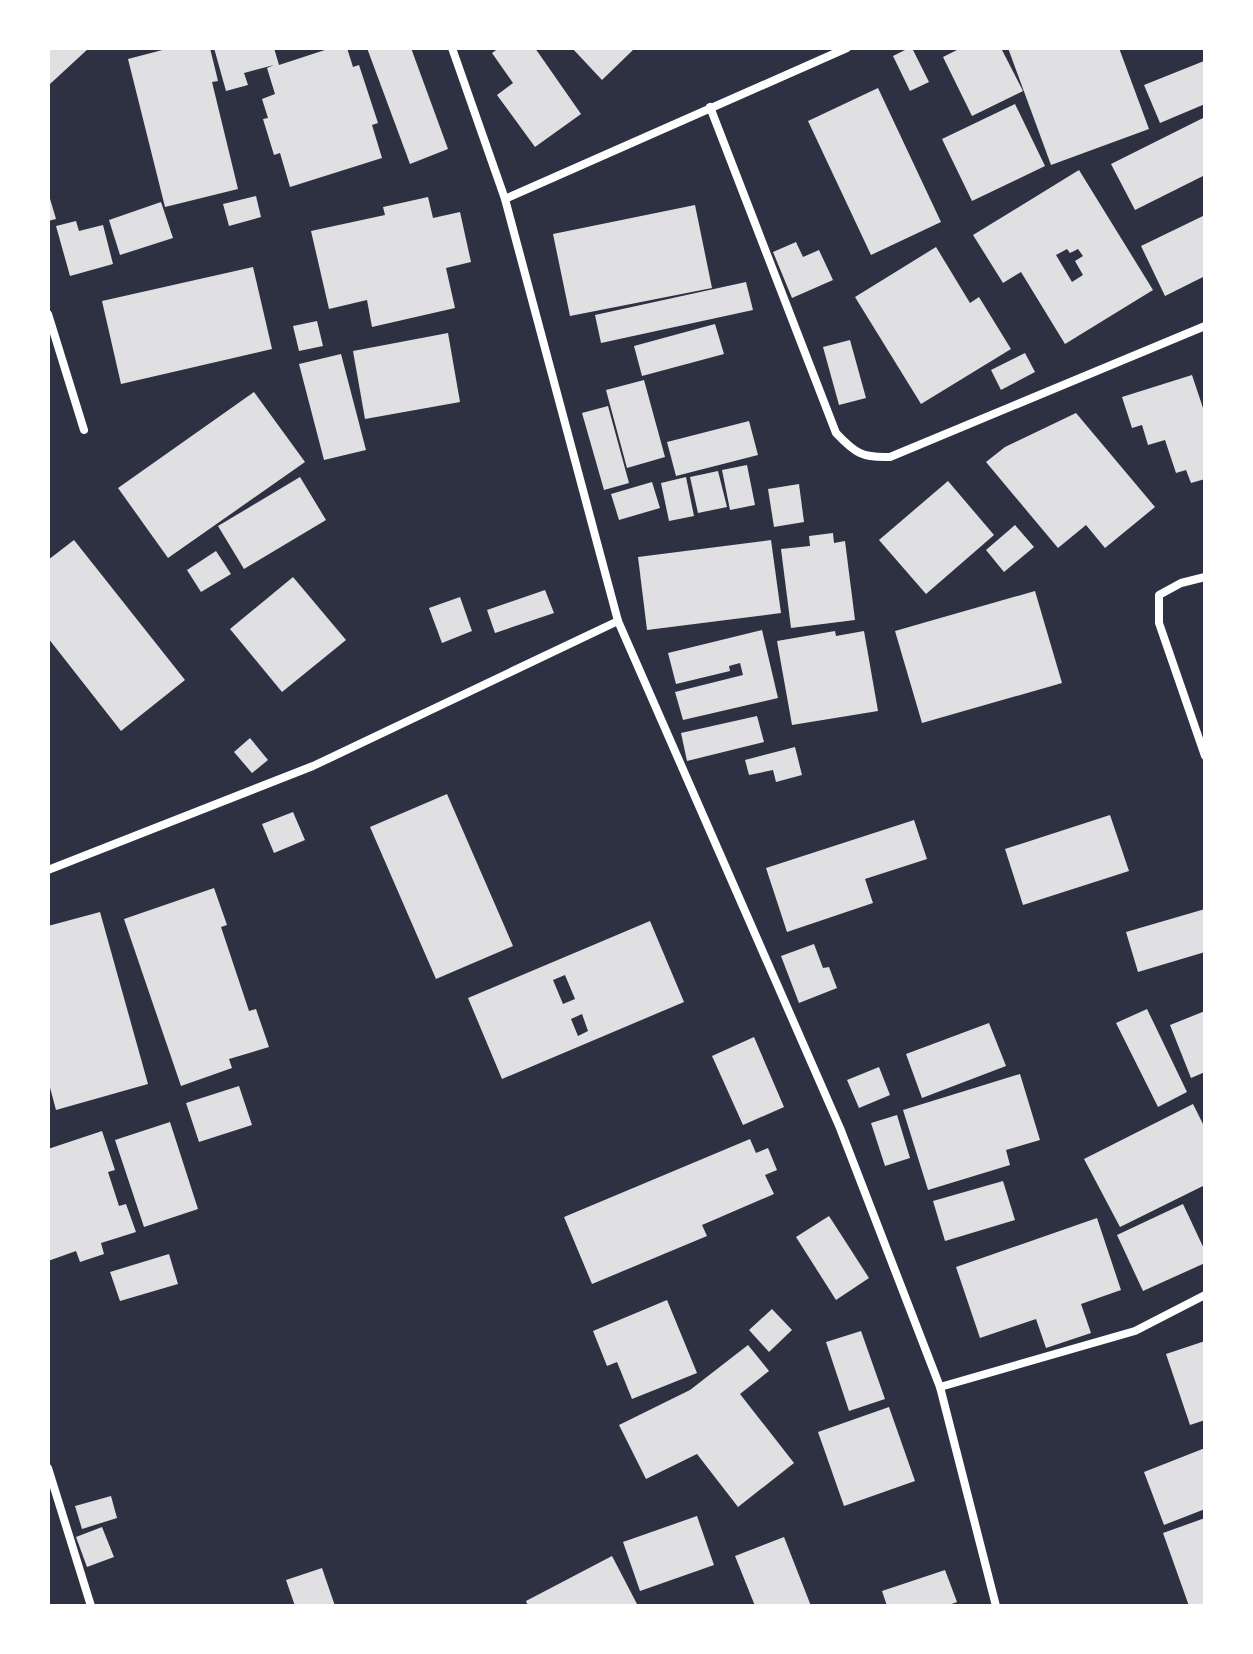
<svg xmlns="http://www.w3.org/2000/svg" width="1253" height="1654" font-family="'Archivo Narrow',sans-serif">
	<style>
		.building { fill: #e0e0e3; fill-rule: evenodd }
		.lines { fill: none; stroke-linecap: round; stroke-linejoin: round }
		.minor { stroke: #fff; stroke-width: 8 }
	</style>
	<rect width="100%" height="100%" fill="#2d3142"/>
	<g class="building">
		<path d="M48 48H89L50 84Z"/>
		<path d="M170 48H210L218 81 212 82 238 189 165 207 128 59Z"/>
		<path d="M214 48H274L279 65 331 48H347L353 67 359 65 378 123 372 125 382 158 290 187 280 153 274 155 263 119 268 118 262 99 275 94 267 68 274 65 244 73 248 85 226 91Z"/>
		<path d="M367 48H411L448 149 410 164Z"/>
		<path d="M499 48H535L581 114 535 147 497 95 513 83 492 53Z"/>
		<path d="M572 48H635L602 80Z"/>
		<path d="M909 48H912L929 82 910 91 893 56Z"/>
		<path d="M961 48H1001L1023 91 972 116 943 57Z"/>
		<path d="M1008 48H1119L1149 129 1051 165Z"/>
		<path d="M1204 61 1205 104 1160 123 1144 85Z"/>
		<path d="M878 88 941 222 871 255 808 121Z"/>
		<path d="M1015 104 1045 166 972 201 942 139Z"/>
		<path d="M1205 117V175L1135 210 1111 164Z"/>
		<path d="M1079 170 1153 290 1065 344 1021 272 1003 283 973 235ZM1067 249 1070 253 1078 249 1083 256 1075 261 1083 275 1072 282 1056 255Z"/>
		<path d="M48 192 56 219 48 221Z"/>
		<path d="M256 196 261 217 229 226 223 204Z"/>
		<path d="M428 197 433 218 460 212 471 262 446 268 455 308 372 327 367 300 329 309 311 231 385 215 383 207Z"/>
		<path d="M161 202 173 238 120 255 109 220Z"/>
		<path d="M695 205 712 288 570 316 553 234Z"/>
		<path d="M1205 215V276L1165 296 1141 246Z"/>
		<path d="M76 221 79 231 103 225 113 264 70 276 56 226Z"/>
		<path d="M796 242 803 257 819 250 833 280 792 298 773 252Z"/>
		<path d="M936 247 970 303 979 297 1011 349 921 404 855 297Z"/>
		<path d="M253 267 272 349 121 384 102 301Z"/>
		<path d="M746 282 753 310 601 343 595 315Z"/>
		<path d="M317 321 323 346 299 351 293 326Z"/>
		<path d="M715 324 724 354 642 376 634 346Z"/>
		<path d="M448 333 460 402 365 419 353 351Z"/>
		<path d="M850 340 866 398 839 405 823 347Z"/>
		<path d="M1025 353 1035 372 1001 390 991 370Z"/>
		<path d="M341 354 366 450 324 460 299 364Z"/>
		<path d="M1192 375 1205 414V479L1191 483 1186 470 1176 473 1165 440 1148 445 1142 425 1132 428 1122 397Z"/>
		<path d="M644 380 665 457 627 468 606 390Z"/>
		<path d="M254 392 305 462 168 558 118 488Z"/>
		<path d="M608 406 629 483 604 490 582 413Z"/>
		<path d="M1076 413 1155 507 1105 548 1086 525 1058 548 986 462 1005 447Z"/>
		<path d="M749 421 758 455 676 476 667 442Z"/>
		<path d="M747 465 755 505 730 510 722 470Z"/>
		<path d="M718 471 727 507 698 513 690 477Z"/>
		<path d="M300 477 326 520 244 569 218 526Z"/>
		<path d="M686 477 694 516 669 521 661 483Z"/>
		<path d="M948 481 994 535 926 594 879 540Z"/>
		<path d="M652 482 660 508 619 520 611 494Z"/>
		<path d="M799 484 804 522 774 527 768 489Z"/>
		<path d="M1015 525 1034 547 1004 572 986 550Z"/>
		<path d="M833 533 834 543 845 541 855 620 791 628 781 549 810 546 809 536Z"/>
		<path d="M74 540 185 680 121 731 48 638V560Z"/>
		<path d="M771 540 781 613 647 630 638 557Z"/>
		<path d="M216 551 231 574 201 592 187 570Z"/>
		<path d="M293 577 346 640 282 692 230 629Z"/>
		<path d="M545 590 554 613 495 633 487 610Z"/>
		<path d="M1035 591 1062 683 922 723 895 631Z"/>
		<path d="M460 597 472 631 442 643 429 608Z"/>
		<path d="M762 630 778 698 683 720 675 692 743 675 740 663 729 666 730 671 676 684 668 653Z"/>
		<path d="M835 631 836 636 864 631 878 711 792 725 777 641Z"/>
		<path d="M757 716 764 742 687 761 681 733Z"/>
		<path d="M250 738 268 760 252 773 234 752Z"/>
		<path d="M795 747 802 775 776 782 773 770 749 775 745 760Z"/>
		<path d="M447 794 513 946 436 979 370 827Z"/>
		<path d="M293 812 305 840 274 853 262 824Z"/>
		<path d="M1110 815 1129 871 1023 905 1005 849Z"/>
		<path d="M914 820 927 859 865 879 873 903 787 932 766 868Z"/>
		<path d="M214 888 227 925 221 927 249 1011 256 1009 269 1047 229 1059 232 1068 181 1086 124 919Z"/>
		<path d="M1205 909V952L1138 972 1126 932Z"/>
		<path d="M100 912 148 1084 56 1110 48 1080V926Z"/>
		<path d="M650 921 684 1002 502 1079 468 998ZM565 975 575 999 563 1004 553 980ZM582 1014 588 1031 578 1036 571 1019Z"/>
		<path d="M814 944 823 968 829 967 837 988 799 1003 781 956Z"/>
		<path d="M1147 1009 1187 1092 1158 1107 1116 1023Z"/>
		<path d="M1205 1011V1072L1191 1078 1170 1025Z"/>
		<path d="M989 1023 1006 1066 922 1098 906 1054Z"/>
		<path d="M754 1037 784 1107 743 1125 712 1056Z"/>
		<path d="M879 1067 890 1095 859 1108 847 1080Z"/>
		<path d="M1020 1074 1040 1140 1006 1150 1010 1165 928 1190 903 1110Z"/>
		<path d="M239 1086 252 1125 199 1142 186 1103Z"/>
		<path d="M1193 1104 1205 1128V1185L1120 1227 1084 1159Z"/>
		<path d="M897 1115 910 1158 885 1166 871 1123Z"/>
		<path d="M170 1122 198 1209 144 1227 115 1140Z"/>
		<path d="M102 1131 115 1170 108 1172 119 1206 126 1204 136 1232 101 1243 104 1254 80 1262 76 1251 48 1261V1149Z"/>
		<path d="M750 1139 756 1153 768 1148 777 1170 765 1175 774 1194 702 1225 707 1236 592 1284 564 1217Z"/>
		<path d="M1003 1181 1015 1220 945 1241 933 1201Z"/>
		<path d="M1183 1204 1205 1251V1263L1143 1291 1117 1235Z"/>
		<path d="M829 1216 869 1278 836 1300 796 1237Z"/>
		<path d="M1097 1218 1121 1290 1081 1304 1091 1333 1046 1348 1036 1319 980 1338 956 1267Z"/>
		<path d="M169 1254 178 1284 120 1301 110 1272Z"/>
		<path d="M667 1300 697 1373 632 1399 617 1362 607 1366 593 1331Z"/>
		<path d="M772 1309 792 1330 769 1352 749 1330Z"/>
		<path d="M861 1331 885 1399 849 1411 826 1342Z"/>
		<path d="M1205 1341V1420L1190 1425 1166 1354Z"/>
		<path d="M748 1345 769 1371 740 1394 794 1463 738 1507 697 1454 646 1479 619 1425 690 1390Z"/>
		<path d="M889 1407 915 1481 844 1506 818 1432Z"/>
		<path d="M1205 1448V1509L1164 1525 1144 1472Z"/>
		<path d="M111 1496 117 1518 82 1529 75 1506Z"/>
		<path d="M697 1516 714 1565 640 1591 623 1542Z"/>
		<path d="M1205 1518V1606H1189L1163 1533Z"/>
		<path d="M102 1527 114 1557 87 1567 76 1537Z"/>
		<path d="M784 1537 811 1606H755L735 1556Z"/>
		<path d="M612 1556 638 1606H528L526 1601Z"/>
		<path d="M322 1568 335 1606H295L286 1580Z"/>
		<path d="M945 1570 957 1602 946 1606H887L882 1591Z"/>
	</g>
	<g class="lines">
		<g class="minor">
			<path d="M452 48 505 199 618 621 840 1128 940 1387 996 1606"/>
			<path d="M710 107 836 433C855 453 862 458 890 457L1205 326"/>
			<path d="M505 199 847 48"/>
			<path d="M48 314 84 430"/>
			<path d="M1205 577 1181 583 1159 595V623L1205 756"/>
			<path d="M48 870 313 766 618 621"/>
			<path d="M940 1387 1135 1331 1205 1295"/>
			<path d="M48 1468 91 1606"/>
		</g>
	</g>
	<rect width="1253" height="1654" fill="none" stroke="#ffffff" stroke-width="100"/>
</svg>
